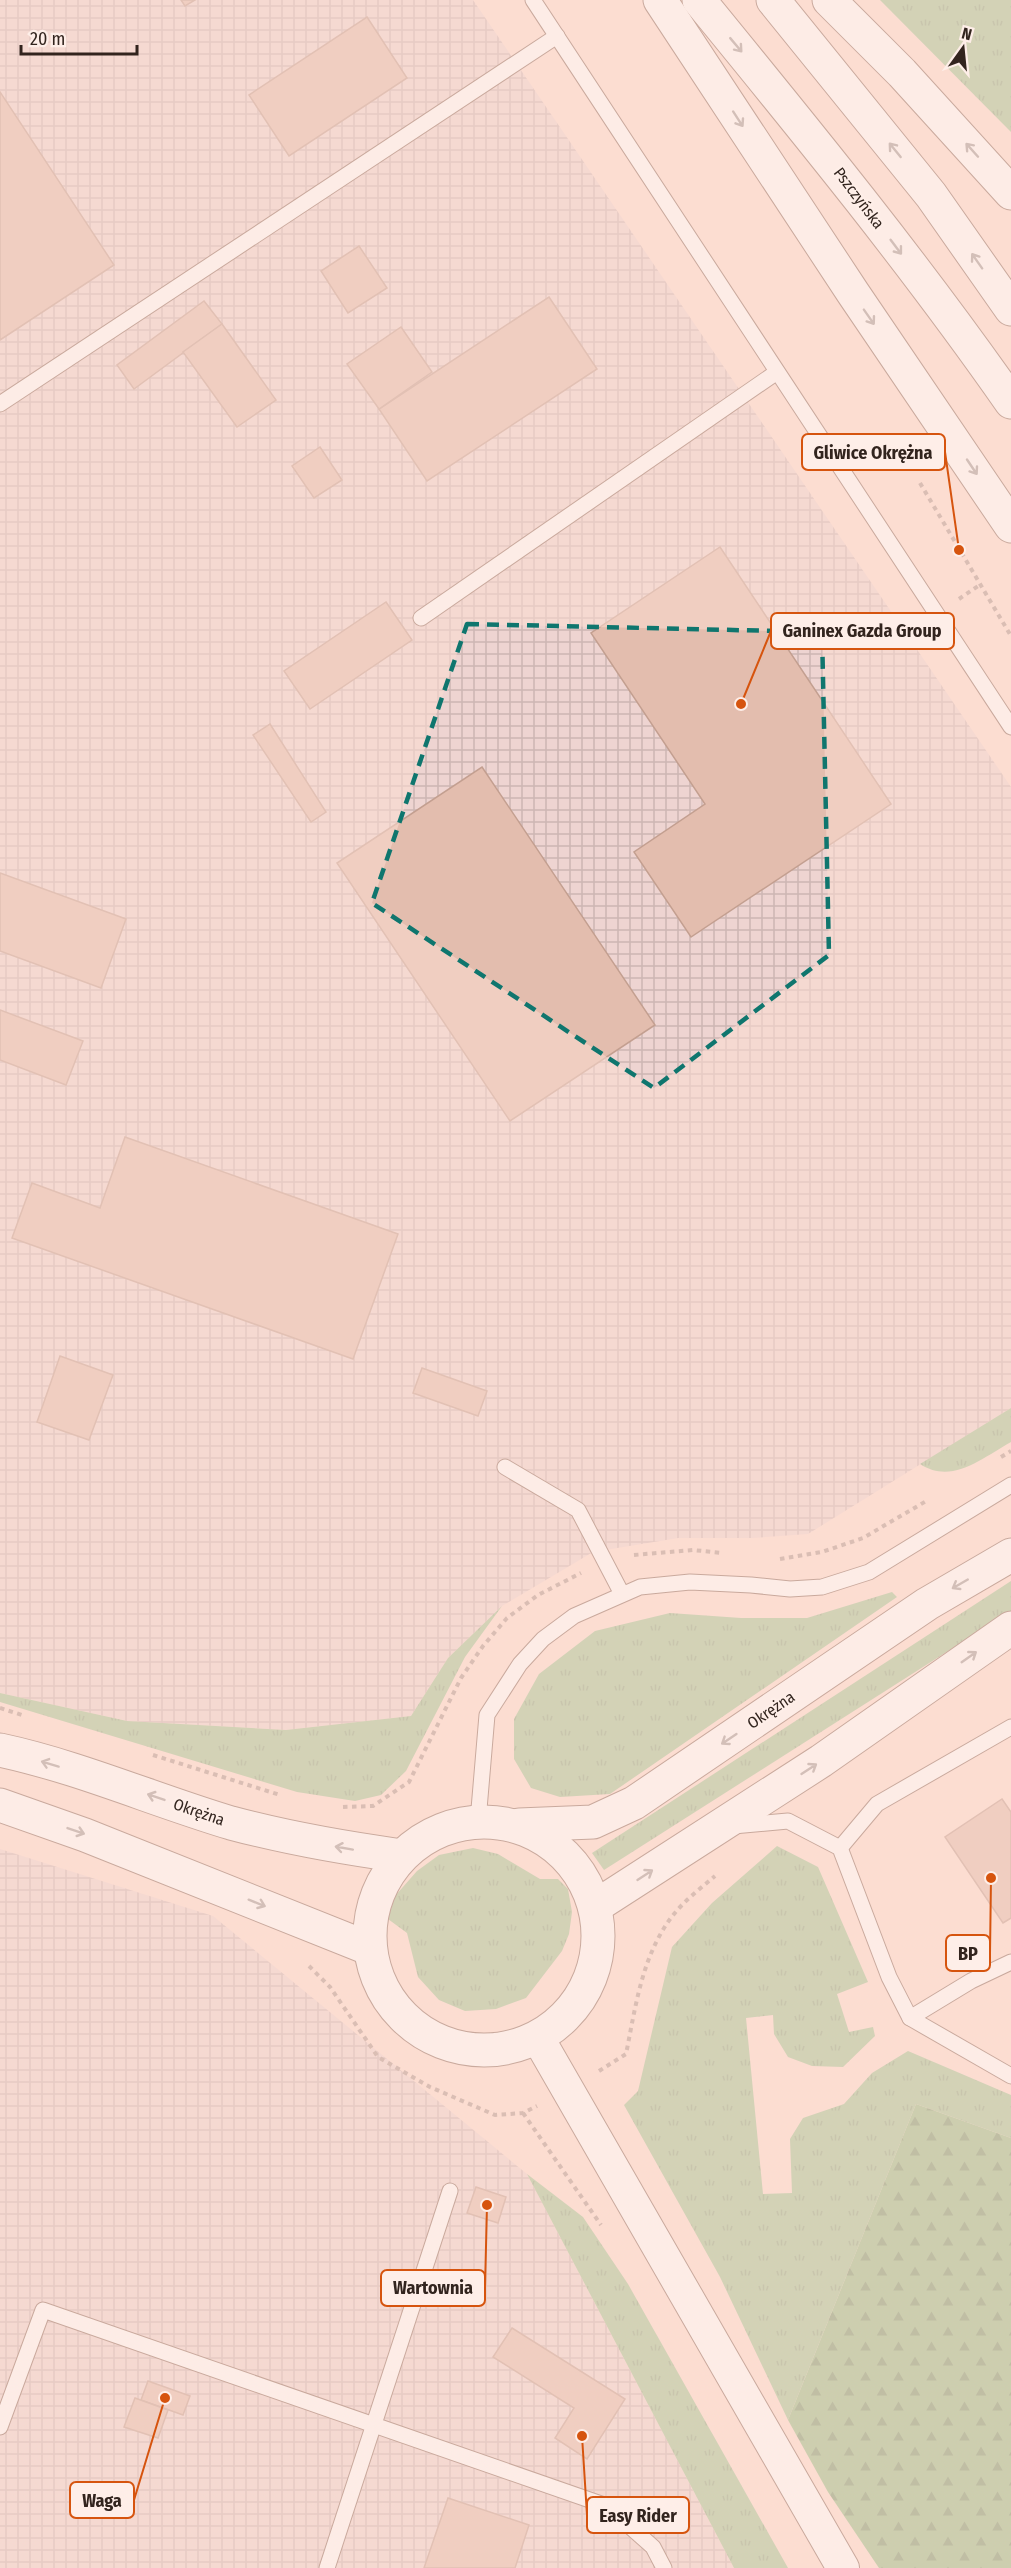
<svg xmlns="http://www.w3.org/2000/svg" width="1011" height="2568" font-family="'Fira Sans Condensed',sans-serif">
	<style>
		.industrial { fill: url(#industrial-grid) }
		.grass { fill: url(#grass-tufts) }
		.forest { fill: url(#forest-firs) }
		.building { fill: #e3bdae; stroke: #c39f90; stroke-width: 1.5 }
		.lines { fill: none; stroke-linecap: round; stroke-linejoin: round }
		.service-casing { stroke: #8d6c5e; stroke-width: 17 }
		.minor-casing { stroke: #8d6c5e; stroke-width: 34 }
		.tertiary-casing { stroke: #8d6c5e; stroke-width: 35 }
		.secondary-casing { stroke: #8d6c5e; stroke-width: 35 }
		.path { stroke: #b29990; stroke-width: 4; stroke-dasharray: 4.5 4.5; stroke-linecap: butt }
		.service { stroke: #fff; stroke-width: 15 }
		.minor { stroke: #fff; stroke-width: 32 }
		.tertiary { stroke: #fff; stroke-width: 33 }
		.secondary { stroke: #fff; stroke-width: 33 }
		.oneway { stroke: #a39c9a }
		.marked { fill: none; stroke: #0f766e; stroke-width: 4.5; stroke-dasharray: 12 8; stroke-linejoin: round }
		.labels { text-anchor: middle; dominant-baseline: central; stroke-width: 5; stroke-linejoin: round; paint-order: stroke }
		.street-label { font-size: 16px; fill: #32241e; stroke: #feeee8 }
		.leader { fill: none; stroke: #d6540e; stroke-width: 2 }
		.callout-dot { fill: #d6540e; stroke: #feeee8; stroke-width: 2 }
		.callout { fill: #feeee8; stroke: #d6540e; stroke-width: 2 }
		.callout-label { font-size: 18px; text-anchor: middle; font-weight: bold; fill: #32241e }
	</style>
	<defs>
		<pattern id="industrial-grid" width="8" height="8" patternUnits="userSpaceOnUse" patternTransform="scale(1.5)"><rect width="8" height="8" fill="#eed4d1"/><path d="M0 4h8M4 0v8" fill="none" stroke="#cdb6b3"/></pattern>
		<pattern id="grass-tufts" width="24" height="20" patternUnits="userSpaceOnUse" patternTransform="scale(1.5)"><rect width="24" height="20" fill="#a2c596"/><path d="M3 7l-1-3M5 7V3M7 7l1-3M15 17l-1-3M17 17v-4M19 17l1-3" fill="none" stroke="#8ca981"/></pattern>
		<pattern id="forest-firs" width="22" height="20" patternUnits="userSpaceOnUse" patternTransform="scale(1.5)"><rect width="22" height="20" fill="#94bd86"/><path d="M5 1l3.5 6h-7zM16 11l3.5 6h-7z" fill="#79996d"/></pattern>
	</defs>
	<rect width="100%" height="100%" fill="#fcddd1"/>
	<g class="industrial">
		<path d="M0 0H473L1011 787V1408L808 1534 752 1538H678L593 1552 502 1606 448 1658 411 1716 286 1730 127 1721 0 1693Z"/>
		<path d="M0 1849 213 1916 527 2174 734 2568H0Z"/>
	</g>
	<g class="grass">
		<path d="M880 0H1011V132Z"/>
		<path d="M1011 1408V1442C982 1458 952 1485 920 1464Z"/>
		<path d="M1011 1581V1611L604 1870 592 1853Z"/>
		<path d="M892 1592 897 1597 610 1794 560 1797 531 1788 514 1759V1719L539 1674 595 1631 670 1613 741 1618H807Z"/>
		<path d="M502 1606 465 1657 406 1771 381 1795 355 1801 297 1792 0 1702V1693L127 1721 286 1730 411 1716 448 1658Z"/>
		<path d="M777 1846 818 1867 868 1982 837 1994 849 2032 873 2027 875 2036 843 2067 812 2066 788 2057 774 2034 773 2015 746 2018 763 2194 792 2193 790 2139 803 2118 844 2104 872 2073 908 2051 1011 2095V2138L916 2104 788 2420 720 2277 624 2105 638 2091 672 1947 712 1903Z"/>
		<path d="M473 1848 498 1854 540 1879H558L568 1889 572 1912 569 1934 562 1951 526 1998 496 2009 465 2011 439 2000 418 1977 407 1933 388 1919 395 1896 417 1871 439 1855Z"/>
		<path d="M527 2174 583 2217 628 2284 788 2568H734Z"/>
	</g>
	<path class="forest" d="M916 2104 1011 2138V2568H879L828 2492 788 2420Z"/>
	<g class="building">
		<path d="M181 0H195L185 6Z"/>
		<path d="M367 17 407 78 289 156 249 95Z"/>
		<path d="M0 92 114 265 0 340Z"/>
		<path d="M359 246 387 288 348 313 321 271Z"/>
		<path d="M549 297 597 369 427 481 379 409Z"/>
		<path d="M204 301 222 324 134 389 117 365Z"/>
		<path d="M222 324 276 400 237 427 183 352Z"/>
		<path d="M401 327 432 372 379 409 347 364Z"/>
		<path d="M320 447 342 480 314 498 292 466Z"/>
		<path d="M720 547 891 804 691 937 634 852 705 804 591 633Z"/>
		<path d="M386 602 412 640 310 709 284 671Z"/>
		<path d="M270 724 326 812 311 822 253 735Z"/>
		<path d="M482 767 655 1025 510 1121 337 863Z"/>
		<path d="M0 873 126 919 101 988 0 951Z"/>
		<path d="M0 1010 83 1041 66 1085 0 1060Z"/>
		<path d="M125 1137 398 1234 353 1359 12 1238 32 1183 100 1208Z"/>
		<path d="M60 1356 113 1375 89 1440 37 1422Z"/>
		<path d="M422 1368 487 1391 478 1416 413 1393Z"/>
		<path d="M1002 1799 1011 1812V1918L1003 1923 945 1837Z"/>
		<path d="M476 2187 506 2197 498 2223 467 2213Z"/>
		<path d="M512 2328 625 2399 587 2459 555 2438 574 2408 493 2357Z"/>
		<path d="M148 2381 190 2396 183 2415 141 2400Z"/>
		<path d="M135 2398 168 2410 158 2438 124 2427Z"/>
		<path d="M448 2498 529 2525 515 2568H424Z"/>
	</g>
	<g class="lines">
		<defs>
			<g id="service">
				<path d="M533 0 1011 727"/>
				<path d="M0 404 557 36"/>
				<path d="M421 618 777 372"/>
				<path d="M505 1467 578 1510 622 1594"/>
				<path d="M478 1821 487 1715 520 1664 543 1639 574 1616 640 1587 690 1582 751 1585 790 1589 822 1587 869 1572 1011 1485"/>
				<path d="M733 1826 788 1821 840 1848 889 1977 910 2018 1011 2076"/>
				<path d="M840 1848 877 1804 1011 1727"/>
				<path d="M910 2018 971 1981 1011 1962"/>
				<path d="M0 2427 43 2310 607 2506 653 2547 664 2568"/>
				<path d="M327 2568 450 2191"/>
			</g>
			<path id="minor" d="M538 2038 843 2568"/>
			<g id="tertiary">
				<path d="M0 1750C79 1767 154 1800 231 1823 287 1838 344 1848 402 1856"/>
				<path d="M0 1805 85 1835 368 1948"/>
				<circle cx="484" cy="1936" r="114"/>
				<path d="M519 1825 593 1822 634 1803 927 1604 1011 1555"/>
				<path d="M596 1906 821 1761 1011 1628"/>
			</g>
			<g id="secondary">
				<path d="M660 0 853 293 1011 526"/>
				<path d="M699 0C806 131 914 263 1011 402"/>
				<path d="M773 0 931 195 1011 309"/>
				<path d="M829 0 902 73 1011 193"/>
			</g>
		</defs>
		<use href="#service" class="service-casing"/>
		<use href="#minor" class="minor-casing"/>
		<use href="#tertiary" class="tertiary-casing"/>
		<use href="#secondary" class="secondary-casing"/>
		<g class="path">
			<path d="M920 483 1011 636"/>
			<path d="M959 599 981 584"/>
			<path d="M1001 1457 1011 1451"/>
			<path d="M634 1555 693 1550 722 1553"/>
			<path d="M780 1559 822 1552 863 1538 928 1500"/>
			<path d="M0 1708 22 1715"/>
			<path d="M153 1755 280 1795"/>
			<path d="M343 1807 373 1806 409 1782 461 1678 483 1646 507 1618 538 1595 581 1573"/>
			<path d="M309 1966 330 1987 378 2057 430 2087 495 2115 523 2113 537 2106"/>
			<path d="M599 2071 626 2054C636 2005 642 1954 674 1914 685 1900 701 1888 715 1876"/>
			<path d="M523 2113 601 2225"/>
		</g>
		<use href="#service" class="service"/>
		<use href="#minor" class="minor"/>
		<use href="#tertiary" class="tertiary"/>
		<use href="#secondary" class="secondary"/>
	</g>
	<defs><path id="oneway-shaft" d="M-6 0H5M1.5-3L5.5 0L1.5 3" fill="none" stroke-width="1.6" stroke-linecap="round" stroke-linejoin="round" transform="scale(1.5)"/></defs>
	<g class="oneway">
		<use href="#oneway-shaft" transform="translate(736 45) rotate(50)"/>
		<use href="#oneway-shaft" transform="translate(738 119) rotate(57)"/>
		<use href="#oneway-shaft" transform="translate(895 150) rotate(-129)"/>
		<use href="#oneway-shaft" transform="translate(972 150) rotate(-132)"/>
		<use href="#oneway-shaft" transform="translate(896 247) rotate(53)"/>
		<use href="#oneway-shaft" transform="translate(977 261) rotate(-125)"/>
		<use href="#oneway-shaft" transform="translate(869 317) rotate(55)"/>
		<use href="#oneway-shaft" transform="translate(972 467) rotate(56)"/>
		<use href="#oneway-shaft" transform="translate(960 1584) rotate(150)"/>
		<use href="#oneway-shaft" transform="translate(969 1657) rotate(-35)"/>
		<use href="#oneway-shaft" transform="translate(729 1739) rotate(146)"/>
		<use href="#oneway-shaft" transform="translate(50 1764) rotate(-163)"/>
		<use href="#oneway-shaft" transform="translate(809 1769) rotate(-33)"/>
		<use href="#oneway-shaft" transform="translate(156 1797) rotate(-161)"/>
		<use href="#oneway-shaft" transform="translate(76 1831) rotate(19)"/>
		<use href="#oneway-shaft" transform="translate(344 1848) rotate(-170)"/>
		<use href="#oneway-shaft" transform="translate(645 1875) rotate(-33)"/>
		<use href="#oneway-shaft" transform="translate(257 1903) rotate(22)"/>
	</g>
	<path d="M0 0H1011V2568H0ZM467 624 822 632 829 955 654 1088 372 903Z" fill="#fcddd1" fill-opacity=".55" fill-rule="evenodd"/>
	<path class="marked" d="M467 624 822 632 829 955 654 1088 372 903Z"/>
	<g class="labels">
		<g class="street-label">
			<text transform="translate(859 198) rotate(53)">Pszczyńska</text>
			<text transform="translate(771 1710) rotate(-34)">Okrężna</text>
			<text transform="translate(199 1812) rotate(19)">Okrężna</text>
		</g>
	</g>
	<path class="leader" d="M959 550L945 452M741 704L771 631M991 1878L990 1953M487 2205L485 2288M165 2398L134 2500M582 2436L587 2515"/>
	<g class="callout-dot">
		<circle cx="959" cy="550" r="6"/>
		<circle cx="741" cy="704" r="6"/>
		<circle cx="991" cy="1878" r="6"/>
		<circle cx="487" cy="2205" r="6"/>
		<circle cx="165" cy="2398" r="6"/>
		<circle cx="582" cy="2436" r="6"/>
	</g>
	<g class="callout">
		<rect x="802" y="434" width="143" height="36" rx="6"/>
		<rect x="771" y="613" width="183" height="36" rx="6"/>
		<rect x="946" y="1935" width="44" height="36" rx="6"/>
		<rect x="381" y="2270" width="104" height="36" rx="6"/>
		<rect x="70" y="2482" width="64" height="36" rx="6"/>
		<rect x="587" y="2497" width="102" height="36" rx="6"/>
	</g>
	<g class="callout-label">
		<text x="873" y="459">Gliwice Okrężna</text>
		<text x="862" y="637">Ganinex Gazda Group</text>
		<text x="968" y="1960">BP</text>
		<text x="433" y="2294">Wartownia</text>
		<text x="102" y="2507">Waga</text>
		<text x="638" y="2522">Easy Rider</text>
	</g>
	<g transform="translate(963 48) rotate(15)" stroke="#feeee8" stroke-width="4.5" paint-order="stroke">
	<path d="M0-4.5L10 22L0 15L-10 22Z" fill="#32241e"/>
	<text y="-9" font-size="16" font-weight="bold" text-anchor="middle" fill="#32241e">N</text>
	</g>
	<path d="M21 45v9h116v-9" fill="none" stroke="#32241e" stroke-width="3"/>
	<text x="30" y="45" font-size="18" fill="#32241e" stroke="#feeee8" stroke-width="4.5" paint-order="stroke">20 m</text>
</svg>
